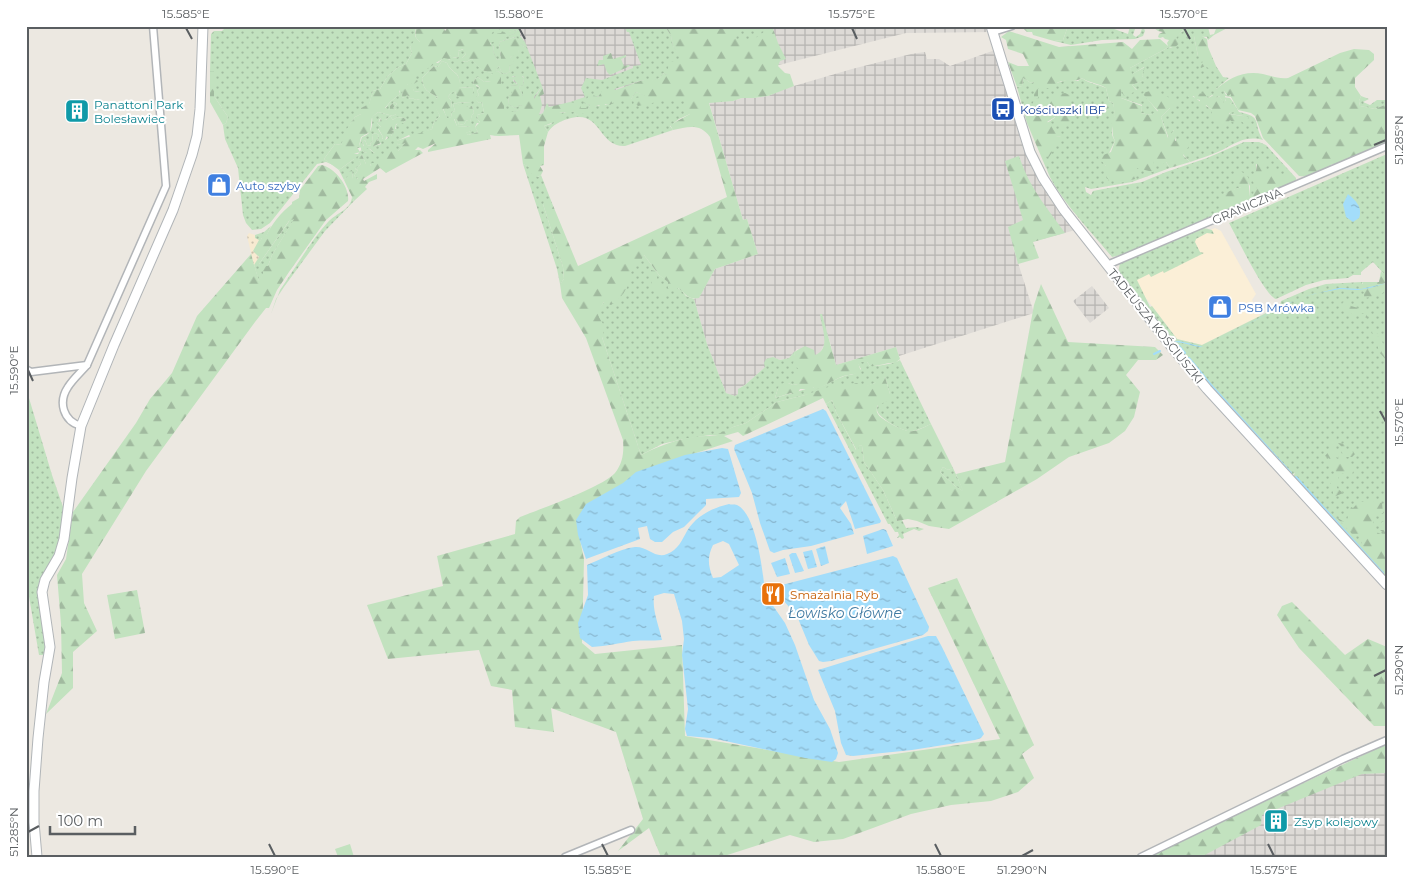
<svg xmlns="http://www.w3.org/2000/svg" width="1413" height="883" font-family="Montserrat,sans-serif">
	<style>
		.commercial { fill: #fbefd7 }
		.industrial { fill: url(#industrial-grid) }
		.grass { fill: url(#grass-dots); fill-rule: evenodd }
		.forest { fill: url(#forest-firs) }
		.sand { fill: url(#sand-dots) }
		.garden { fill: #c2e2bf }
		.water { fill: url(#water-ripples); fill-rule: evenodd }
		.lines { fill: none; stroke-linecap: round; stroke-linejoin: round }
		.stream { stroke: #a3ddfa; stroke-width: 2 }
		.street-casing { stroke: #b2b5b8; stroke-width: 9 }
		.secondary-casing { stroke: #b1b5b8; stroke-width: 11 }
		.street { stroke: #fff; stroke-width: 6 }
		.secondary { stroke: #fff; stroke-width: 9 }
		.ticks { fill: none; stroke: #5a5e61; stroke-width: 2 }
		.labels { text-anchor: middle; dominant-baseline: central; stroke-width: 4; stroke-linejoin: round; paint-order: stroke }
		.culture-label { font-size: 12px; fill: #0d838f; stroke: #fff; text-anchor: start }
		.transit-label { font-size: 12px; fill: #164399; stroke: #fff; text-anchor: start }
		.shop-label { font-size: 12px; fill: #366cbe; stroke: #fff; text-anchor: start }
		.street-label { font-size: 12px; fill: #5a5e61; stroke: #fff }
		.food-label { font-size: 12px; fill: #c56008; stroke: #fff; text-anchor: start }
		.water-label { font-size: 14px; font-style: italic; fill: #407aa2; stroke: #fff }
		.neatline { fill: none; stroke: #5a5e61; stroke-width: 2 }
		.ticks-label { font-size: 12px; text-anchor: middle; fill: #5a5e61 }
	</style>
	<defs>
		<pattern id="industrial-grid" width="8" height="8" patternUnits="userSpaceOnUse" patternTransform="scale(1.25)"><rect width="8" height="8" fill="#dddad6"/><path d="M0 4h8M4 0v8" fill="none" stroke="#b6b4b1"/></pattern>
		<pattern id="grass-dots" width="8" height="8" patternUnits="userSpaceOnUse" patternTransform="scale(1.25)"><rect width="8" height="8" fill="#c2e2bf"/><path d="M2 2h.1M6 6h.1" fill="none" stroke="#a1ba9f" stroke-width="1.8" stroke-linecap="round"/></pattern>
		<pattern id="forest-firs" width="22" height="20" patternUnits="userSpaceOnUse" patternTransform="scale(1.25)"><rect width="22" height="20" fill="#c2e2bf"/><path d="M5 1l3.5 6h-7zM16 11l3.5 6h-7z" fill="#a1ba9f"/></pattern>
		<pattern id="sand-dots" width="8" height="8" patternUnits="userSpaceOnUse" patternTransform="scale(1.25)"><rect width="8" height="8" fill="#f7ead1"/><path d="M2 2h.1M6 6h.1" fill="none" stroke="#cbc1ad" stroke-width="1.8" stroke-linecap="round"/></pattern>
		<pattern id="water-ripples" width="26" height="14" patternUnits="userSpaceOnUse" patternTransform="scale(1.25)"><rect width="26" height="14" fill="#a3ddfa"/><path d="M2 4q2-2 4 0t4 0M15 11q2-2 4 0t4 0" fill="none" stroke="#88b6ce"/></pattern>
	</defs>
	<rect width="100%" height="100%" fill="#ece8e1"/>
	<path class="commercial" d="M1215 228 1221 231 1256 294 1252 300 1260 316 1202 345 1177 339 1122 267Z"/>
	<g class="industrial">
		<path d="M493 26H991L993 32 906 33 696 86 492 126Z"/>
		<path d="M998 49 1034 161 1079 229 1013 247 1034 313 899 356 896 347 836 365 830 342 820 314 825 333 824 345 820 353 815 355 797 349 789 358 780 360 773 357 765 367 745 385 738 389V394L735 396 726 393 707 344 694 299 699 297 715 269 758 254 747 219 743 220 709 102 733 101 742 98H754L768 96 787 88 852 69 911 54 925 52 927 59H939L950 66Z"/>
		<path d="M1092 286 1109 308 1090 323 1073 301Z"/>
		<path d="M1387 753V857H1179L1342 771Z"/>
	</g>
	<g class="grass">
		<path d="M223 26H416C415 35 413 36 421 43L414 42 410 47 412 53 406 64 397 68 387 77 380 89 373 91 369 105 361 108V114L355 117 343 136 344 140 341 145 335 144 324 159 330 163 374 107 398 85 424 65 440 54 491 30 501 26H520V36L525 42 542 86 534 97V101L530 92 532 90H524L523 96 519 87 523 85 524 78 523 76H512L514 79 513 81 518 85 510 86 513 92 509 96 508 104 515 108 520 105 526 107 514 112H504V88L501 87V74L498 71 491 75V81L484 82 478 77 475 79 473 84 480 88 477 91 479 95 475 99 479 103 482 102 484 113 477 115 478 120 480 123H477L475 127 478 132 468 135 465 133 471 131V127L457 126 454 118 457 119 459 125 464 124 467 120 470 122 472 115 474 113 472 106 463 108 456 103 453 104 455 111 452 112 451 117 447 119 443 108H452L451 100 448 97 450 94 455 90 456 95 461 97 460 99H456V102L470 103 474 87 458 88C463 71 452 75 447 63L442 61 438 67 434 66 422 78C423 90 428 92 438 97L436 99V108L440 116 434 122 432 129 425 132 428 140 424 142 415 141 409 135 397 141 398 145 406 142 398 151H392L378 160 377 163 372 164V166L370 164H366L362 155 358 158 361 164 355 169 358 170 354 176 358 177 357 179H353L352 171 348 172 349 176 344 180 339 170 354 159V154H358L361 150 366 153 367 151 365 148 367 147 374 153 376 150 374 146 381 144 379 140 377 141 379 135 375 133 372 135 373 141 370 144 371 146 367 145 365 140 362 142 364 147 358 148 356 147 359 146 362 137C371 135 373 126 372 117L333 165 326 162 317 164 270 223 261 229 252 230 246 223 243 215 238 168 225 139 223 125 226 123 228 117 214 96V72L210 71 211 34 214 31H222L225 28ZM517 30 514 34 490 42 491 45H494L493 51 497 60 501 59 499 42 515 37 519 40V37L527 46 524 47 522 44 519 45 518 53 510 57 514 63 509 66 510 71 506 74 502 73 499 66 494 73C484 73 477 66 472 59L466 62 462 61V58L466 54 464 49 458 51 459 57 453 58 450 55V60L444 57 438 63H435L474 40ZM406 83 408 85H411L414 91 420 92V99L416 100 412 98 410 99 407 95H405L404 98 402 97 404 85ZM398 90 400 91V94L390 102 385 109 390 110V106L394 102 397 104 393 108 396 110V114L393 116 378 112 372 117ZM390 116 393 120 397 117 404 118 406 120 403 123H398L396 125V129H392L390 130 394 131 391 136H387L388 138 385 140 382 139 383 137 378 129 382 128 377 123V121L381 122 379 120 381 118 386 120Z"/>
		<path d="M624 26H651L653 29 654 26H665L671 36 673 46 683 60 667 75 663 73 660 78 646 83 643 80 608 91 585 103 590 105 588 109H581L570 102 585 97 581 88 586 78 602 80 633 68V66L641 65 629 32H627Z"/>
		<path d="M725 26H768L766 30 772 32 728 52Z"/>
		<path d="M1068 26H1106L1128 34 1130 26H1136L1133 35 1136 37 1140 34 1143 26 1145 31 1143 36 1135 39 1102 40 1071 45 1054 41 1063 40Z"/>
		<path d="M1182 26 1208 27 1210 35 1214 34 1217 26H1231L1214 35 1208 40 1207 37 1194 36 1198 56H1201L1213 66H1216L1223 77 1229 78 1216 89 1224 91 1226 95 1231 94V97L1225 96 1226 104H1224L1219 96 1217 98 1212 95 1208 98 1200 94 1191 95 1212 110 1226 124 1230 119 1246 120 1243 116 1230 114 1229 113 1232 112 1230 104 1233 102 1239 112C1264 117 1252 123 1263 140 1242 134 1232 147 1213 154 1206 157 1198 159 1190 162 1180 152 1175 143 1174 130L1169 139 1161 117 1170 108 1157 95 1143 93 1158 112 1150 115 1141 113 1142 105 1121 98V87L1137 90 1132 85 1146 79 1142 76 1144 67 1131 75 1130 68 1169 47 1171 48 1177 45 1178 39 1176 40V36L1183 31Z"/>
		<path d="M1023 78 1031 83 1034 82 1037 99 1038 88 1067 80 1078 81 1082 78C1089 84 1098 84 1106 88L1109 101 1113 103C1114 107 1115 112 1115 116 1113 126 1109 132 1115 141L1104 163 1106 166V176L1111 179 1154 160 1166 162 1170 168 1132 182 1091 189 1085 187 1086 192 1091 195 1093 191 1098 190 1142 182 1166 172 1207 158 1244 142H1259L1266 145 1296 178V183L1279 179 1275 171H1266L1256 164 1257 189 1253 197H1250V186L1247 180 1241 187 1224 194 1235 209 1125 254 1112 257C1098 238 1037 178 1046 155 1049 149 1057 142 1061 137L1056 136 1053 129 1047 123 1056 117 1067 125 1040 106 1023 109 1017 87 1022 86Z"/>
		<path d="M636 92 646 96 686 99 690 114 679 119 670 126 673 130 625 146C597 147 602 108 568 119 560 121 553 125 548 132L544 126 551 124 559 113 575 111 576 115 596 106 610 104 622 96 631 104V99Z"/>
		<path d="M1361 96 1369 99 1363 102 1370 105 1377 100H1387V104L1375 109 1360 106 1359 101Z"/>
		<path d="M1387 154V275H1385L1373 262 1361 272V275H1353L1348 278 1324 280 1306 285 1276 299C1264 295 1237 237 1229 223Z"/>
		<path d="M523 164 530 167 538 177 541 175 552 203 543 204 563 267 564 279 560 284 557 269Z"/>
		<path d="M352 197 354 201 325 231 284 287 276 299 271 314 280 290C295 269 311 240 328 222 336 213 351 210 352 197Z"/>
		<path d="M304 200 295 218 272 255 268 266 259 282 251 254 255 235 264 232 271 226 266 237 262 238 257 247 259 264Z"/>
		<path d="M1204 228 1212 230 1214 234 1207 233 1196 239 1195 242 1200 252 1204 253 1164 273 1163 271 1151 277 1149 274 1137 280 1150 307 1152 306 1177 339 1202 345 1280 306 1281 301 1309 289 1326 284 1362 282V284H1386L1387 567 1379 563 1385 570 1387 569V575L1384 576 1293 477 1295 473 1291 475 1212 391 1172 343 1179 341 1172 342 1118 273 1120 263Z"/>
		<path d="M644 255 659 275 682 291 686 296 694 299 707 344 726 393 735 396 738 394V389L745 385 765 367 764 363 766 359 773 357 780 360 789 358 794 352 798 368V384L793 385 788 383 778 388 775 398 813 387 815 389C825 386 833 380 842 377 851 373 853 377 861 369L857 362H867L870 366C878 366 893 364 900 360L931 424C924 427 916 432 908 431 901 430 876 417 877 409 877 403 886 398 890 394L885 377 875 383 862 388 805 395 777 402 746 423 733 427 718 436 710 435 679 440 662 444 641 455 602 337 597 314 598 309 630 273 634 260Z"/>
		<path d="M26 388 52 475 63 507 59 544 52 561 39 582 38 598 46 638 45 655H39L26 579Z"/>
		<path d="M832 400 836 412 856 450 860 445 862 446 864 462 883 490 897 521 902 520 906 528 917 527 924 529 919 531 914 529 903 534 904 538 902 539 900 537 897 538 899 535 898 532H895L890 524H888L826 404Z"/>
		<path d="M943 467 948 470 953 468 964 492 955 486 940 472Z"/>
	</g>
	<g class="forest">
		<path d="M416 26H443L445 31 449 26H509L501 28 499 30H495L490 35 517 30 514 34 490 43 491 45 494 44 493 51 497 60 501 59 499 42 516 37 519 40V36L527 46 524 47 522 44 520 45 518 54 510 57 515 63 509 66 510 71 506 74 502 73 499 66 495 72 498 71 501 74V87H504V112H514L525 107 520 105 515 108 508 104 509 96 512 92 510 86 518 85 512 77 521 75 524 78 523 85 519 87 523 96V90H532L530 92 534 99 542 86 544 94 540 96 542 105 539 115 543 113 547 103 549 107 570 102 580 104 581 108H586L588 109 590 105 584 103 590 94 598 97 602 91H608L609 87 616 90 643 80 646 82 660 78 663 73 667 75 669 62 682 60 673 46 671 36 665 26H725L737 33 736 39C750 41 760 39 768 26H772L778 43 786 59 780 61 778 66 785 73 790 74 794 86 768 96 754 98H742L733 101 709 103 743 220 747 219 758 254 715 269 699 298C688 300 686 294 678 288L675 291 668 288V282L659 275 644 255 639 264 634 260 635 268 630 273C631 286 621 299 611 305L604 302C595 314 597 314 605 327L602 337 641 455C664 443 691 434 718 436V434L733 427 746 423 777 402 805 395 834 385 857 383 862 387 875 383 878 379 885 377 890 394 895 397 877 406C877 410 876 411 878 414 880 419 903 431 909 431 917 432 924 427 931 424L953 468 948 470 943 467 940 472 955 486 963 491 956 474 1005 462 1034 305 1041 284 1068 342 1155 347 1163 355 1156 360H1138L1126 375 1140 392 1134 417 1125 431 1109 443 1069 457 1037 479 949 529 929 526 917 521 908 519 897 521 883 490 864 462 862 446 860 445 857 451 836 412 832 400 826 404 823 398 743 436 738 432 724 436 733 441 690 455 579 535 584 559 582 643 595 654 682 645 685 736 839 762 1000 739 928 588 957 578 1034 745 1022 754 1034 778 1018 792 991 801 951 805 911 814 843 839 814 842 790 835 721 857H661L649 828 618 851 643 819 616 732 551 708 554 732 515 727 512 690 491 686 479 650 388 659 367 605 443 586 437 556 515 534 516 521 520 517C540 509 603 487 615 473 623 463 624 452 623 440L586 338 562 298 560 284 564 279 563 267 543 204 545 200 552 203 578 266 727 197 710 137C700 123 688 127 673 130L670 125 690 114 685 110 686 99H671L638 106 635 103 636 98 645 96 636 92 631 99 632 104 627 105 625 100 622 97 610 105 605 104 604 109 599 105 596 106 592 112 576 115 574 111 570 113 564 112 559 113V120L544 126 548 132 544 146V165L540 166 543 171 541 175 538 177 533 175 529 171V167L523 164 519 135C509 135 499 137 490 135L491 139 428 152V150L436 143 423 149 418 147 415 150H420L423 153 386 173 380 168 363 179 364 181 377 174V179L369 182 365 187 367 189 354 201 344 180 348 176V172L352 170 353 179H357L358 178 354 176 358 170 355 169 361 164 357 158 362 155 366 164 370 163 371 166 372 163H377V160L392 150 398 151 405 143 398 145 396 141 432 129 434 122 440 116 436 109V99L438 97C428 92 423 90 422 78L434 66 438 67 442 61 447 63C452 75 462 71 459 88L474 87 471 103 456 102V99L461 98 456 95 455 91 450 94 448 97 451 100 452 108 443 109 447 118 451 117 452 112 455 111 453 104 456 103 463 107 472 106 474 113 472 115 470 123 467 120 464 124 459 125 457 119H454L457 126 471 127V131L466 133 468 135 478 132 475 127 480 122 478 120 477 115 484 113 482 102 479 103 474 99 479 95 477 91 480 88 477 85 475 86 473 84 475 79 478 77 484 82 491 81V75L493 73C484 73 476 66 472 59L466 62 462 61V58L466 54 463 49 458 51 459 57 452 58 450 55 451 60 444 58C435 63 426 70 416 76L415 79 418 81 413 85 410 82 407 83 408 85H412L414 91 420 92V99L416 100 412 98 410 99 407 95 404 98 402 97 403 86 399 90 400 94 390 102 385 108 390 110V106L394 102 397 104 393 108 396 110V114L393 116 378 112 372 117 370 132 361 137 359 146 357 147 360 152 354 154V159L339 170 324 159 335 144 341 145 343 140 342 136 355 117 361 114V108L369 104 373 91 380 89 387 77 397 68 406 64 412 53 410 47 414 41 420 42C413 36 416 34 416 26Z"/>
		<path d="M1021 26H1068L1063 40 1054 41 1033 35 1032 32H1027Z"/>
		<path d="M1156 26H1182L1183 30 1176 38 1178 39 1179 36 1181 42 1174 48 1169 47 1130 68 1132 74 1145 67 1142 76 1147 79 1132 85 1137 91 1124 96 1121 89V98L1142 106 1141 113 1150 115 1158 111 1142 93 1154 90 1157 95 1162 94 1176 101V109L1170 108 1161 117 1168 138 1175 129V141L1181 138 1189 146 1183 155 1190 162 1170 168 1166 162 1160 166 1154 160 1153 172 1137 168 1135 179 1120 183 1112 179 1109 181 1106 176V166L1098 157 1111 152 1115 141C1111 134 1114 126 1110 121L1115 116 1113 103 1109 101 1106 88C1098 83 1089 83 1082 78 1072 85 1062 75 1051 88H1038V99L1034 97V82L1031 83 1023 78 1022 86 1017 87 1008 62 1018 66H1029L1023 54 1008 49 1006 40 1001 37 1009 31 1059 47 1123 42 1132 49 1140 40 1160 39 1168 46 1167 43 1169 40 1165 39 1163 37 1160 38 1158 37 1159 34 1163 32 1158 31 1154 28Z"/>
		<path d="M1200 35 1207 39 1208 47 1216 66H1213L1210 69 1205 66 1201 68 1199 64 1203 62 1201 60V56H1198L1194 36Z"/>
		<path d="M1354 49 1369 50 1374 54V60L1355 78V87L1361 96 1359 101 1360 106 1375 109 1387 104V144L1341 164H1332C1324 174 1311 177 1299 176L1263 138 1255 116 1251 113 1238 110 1231 97V94L1228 96 1224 91 1218 92 1215 90C1229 78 1244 70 1263 74 1272 76 1279 79 1288 78L1340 53Z"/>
		<path d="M611 53 613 59 626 55V57L621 59 624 66 629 65 630 66 610 75 607 72 604 64 597 66 599 60H603V56Z"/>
		<path d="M210 71H214V96L228 117 226 123 223 125 210 102Z"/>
		<path d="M1195 89 1196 94 1204 93 1208 98 1214 95 1217 98 1219 96 1224 103 1226 100 1223 97 1230 98 1233 102 1230 104 1236 109 1235 112 1229 113V114L1249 117 1247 120 1249 121 1248 125 1247 126 1241 121 1239 124 1232 122 1230 120 1226 126H1222L1212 117V110L1206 105 1205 107 1200 105V100L1195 99 1194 96 1188 97 1187 93Z"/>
		<path d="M1065 93 1072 96 1070 104 1074 107 1071 120 1067 126 1057 124 1055 117 1047 122 1053 124V129L1057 130 1056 136 1062 137 1049 157 1046 156V168L1027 123 1023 109 1031 106 1034 101 1039 105 1040 101 1046 100 1049 110 1051 96Z"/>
		<path d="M390 116 393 120 397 117 404 118 406 120 403 123 396 124 395 130H391L394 131 391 136H387L385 140H382L383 137 378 128 381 127 377 123V121L380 122 381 117 386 120Z"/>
		<path d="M375 133 379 135 377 141 379 140 381 143 374 146 377 150 374 153 370 149 366 148 368 151 366 153 361 150V147L364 146 362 142 365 140 367 145 371 146 370 144 373 141 372 135Z"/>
		<path d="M1019 156C1030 189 1046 206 1065 233L1033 242 1039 258 1018 264 1008 227 1023 220 1005 161Z"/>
		<path d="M1258 158 1267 160 1266 171H1278L1280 179 1284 176H1291L1296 183 1235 209 1222 210C1215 193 1228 192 1241 187L1235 183 1232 179 1235 176 1237 171 1242 172 1248 177 1250 197H1253L1254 190 1257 189 1251 178 1256 171Z"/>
		<path d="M322 165C335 168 350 187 348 201L326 220 289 272 277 290 269 308H266L255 322 146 471 82 574 84 603 97 631 73 652V688L46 714 62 673 61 624 57 575 66 559 73 512 136 423 150 399 172 373 197 316 251 254 259 281 263 274V266H268L272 255 294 219 289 221 259 264 256 263 259 257 253 251 262 238 261 235 265 233 266 236C272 224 281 212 292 204V202L299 198 300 190 318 166Z"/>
		<path d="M651 270 655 271C657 276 658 282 660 287 662 291 666 292 669 296H661C651 289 651 281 651 270Z"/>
		<path d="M1381 271 1383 273 1387 272V283L1364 288 1362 282H1379Z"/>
		<path d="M1380 286 1385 290 1381 295 1364 298V292L1361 290Z"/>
		<path d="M1344 302 1350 303 1351 306 1358 308V310H1364L1368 318 1364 317 1365 315 1364 313 1353 315 1350 312 1342 311 1340 312 1338 310 1339 308 1342 309 1344 306 1342 303Z"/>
		<path d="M820 314H822L836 365 896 347 900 359 895 363C887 362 878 367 870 366L867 362H858L861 372C855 375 847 374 841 377 832 381 825 386 815 390L813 387 812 390 808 392 805 389H800L797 394 791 393 775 398 778 388 783 383H788L793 385 798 384 795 376 798 374V368L794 367 793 363 795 360 794 352 805 346 814 350 815 355C832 349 821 326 820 314Z"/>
		<path d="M1373 328H1376L1378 337 1380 335 1383 344 1387 345V361L1379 352 1377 343 1372 338 1374 337 1372 332Z"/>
		<path d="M1337 433 1335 446 1339 458 1330 455 1331 460 1334 461V459L1338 460 1343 458 1341 446 1338 443 1345 444 1347 452 1352 451 1355 454 1352 457H1345V459L1353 467 1349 468 1350 470 1353 471 1352 476 1348 473 1340 474 1337 481V488L1343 493 1336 496 1335 499 1333 496V485L1330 484 1336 471 1328 463 1329 458 1325 456 1331 449 1328 444 1334 434Z"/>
		<path d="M1372 497 1373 501 1382 503 1383 513 1375 514 1372 517 1376 532 1381 534 1384 533 1380 530H1384L1386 528 1379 525 1382 522 1386 521 1385 518 1387 516V564L1385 566 1387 569 1385 571 1363 546 1359 536H1354L1336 517 1346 523 1351 507 1353 508 1359 502H1364V499L1369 500Z"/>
		<path d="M137 590 145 633 115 639 107 595Z"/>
		<path d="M1292 602 1345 655 1368 639 1387 647V726H1374L1299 648 1277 615 1282 606Z"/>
		<path d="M1387 744V773L1362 774 1262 815 1261 825 1201 857H1145Z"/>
	</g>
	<path class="sand" d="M249 233 255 235V238L259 240 253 251 259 257 254 265 247 236Z"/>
	<path class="garden" d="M350 844 354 857H338L335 849Z"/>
	<g class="water">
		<path d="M1348 194C1355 200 1363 207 1359 218L1353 222 1346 217 1343 204Z"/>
		<path d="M1387 283 1370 288 1358 290 1340 289 1313 294 1294 301 1203 347C1193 347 1182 341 1172 342L1179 341 1203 347 1289 303 1310 295 1339 288 1361 289Z"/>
		<path d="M823 409 826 411 881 521 880 523 855 529 846 501 840 508 851 524 854 534 811 546 783 550 774 553 770 551 760 523 752 493 734 449 735 445Z"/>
		<path d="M722 448 728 449 741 493 739 497 706 499V505L684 527 673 532 662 542H655L650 539 647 526 638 528 640 539 586 559 578 535 576 520 586 504 623 483 636 472 685 455Z"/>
		<path d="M729 504C731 505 734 504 737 505 755 513 762 565 764 583L760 587 785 623 795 645 814 700 830 729 838 753 836 759 832 762 805 758 711 738 687 736 685 729 688 709 682 655 684 639 682 621 674 594 664 593 654 596C652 610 659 626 662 640 652 641 643 640 633 641 619 643 607 646 592 647L580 638 578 623 588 595 587 565C602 559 619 549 635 547 647 546 655 559 667 554 678 550 682 540 687 531 696 516 712 508 729 504ZM723 541 729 544 739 565 721 577 713 578C708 566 707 557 713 545Z"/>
		<path d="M883 529 886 530 893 546 867 554 863 536Z"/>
		<path d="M825 546 829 563 821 566 816 549Z"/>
		<path d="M812 550 817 567 808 569 803 552Z"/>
		<path d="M792 553H796L804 571 795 573 789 555Z"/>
		<path d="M893 556 897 558 929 627 928 631 923 635 831 661 823 662 819 661 809 645 797 616 783 600 777 589 778 586Z"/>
		<path d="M785 558 790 574 777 577 771 563Z"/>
		<path d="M928 636H936L942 647 984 734 981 738 975 740 912 750 853 756 846 755 841 743 835 711 818 670Z"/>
	</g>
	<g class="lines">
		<g class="stream">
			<path d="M1179 346 1185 353"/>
			<path d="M1154 354 1160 351"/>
			<path d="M1189 358 1211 385 1291 473"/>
			<path d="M1296 477 1383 573"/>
		</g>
		<defs>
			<g id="street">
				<path d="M993 32 1012 26"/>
				<path d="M1107 265 1387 146"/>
				<path d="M26 369 31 372 87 365"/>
				<path d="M81 426C63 421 58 402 68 387 73 379 81 372 87 365L166 186 153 26"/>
				<path d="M565 857 631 830"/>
				<path d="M1141 857 1343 759 1387 740"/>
			</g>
			<g id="secondary">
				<path d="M991 26 1030 152 1043 178 1064 210 1175 351 1207 389 1387 585"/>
				<path d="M37 857 34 822V791L38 738 44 682 50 647 42 592 45 580 59 556 64 539 72 478 81 426 114 345 173 210 192 155 197 136 200 109 203 26"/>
			</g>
		</defs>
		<use href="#street" class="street-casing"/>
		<use href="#secondary" class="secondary-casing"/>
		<use href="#street" class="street"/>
		<use href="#secondary" class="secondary"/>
	</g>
	<path class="ticks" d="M186 28 192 39M519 28 525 39M852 28 857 39M1184 28 1190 39M1374 145 1386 140M28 370 33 381M1380 411 1386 422M1374 676 1386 670M28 832 39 826M269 844 275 856M602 844 608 856M935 844 941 856M1268 844 1274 856M1022 856 1033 850"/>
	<defs>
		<symbol id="bus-square" viewBox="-11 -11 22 22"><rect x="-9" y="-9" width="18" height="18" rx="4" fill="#1a4fb4" stroke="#fff"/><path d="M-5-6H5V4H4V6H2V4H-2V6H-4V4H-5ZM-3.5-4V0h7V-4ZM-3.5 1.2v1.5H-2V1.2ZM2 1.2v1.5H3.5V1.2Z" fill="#fff"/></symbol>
		<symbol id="building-square" viewBox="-11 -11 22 22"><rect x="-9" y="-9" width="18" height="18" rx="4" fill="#0f9aa8" stroke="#fff"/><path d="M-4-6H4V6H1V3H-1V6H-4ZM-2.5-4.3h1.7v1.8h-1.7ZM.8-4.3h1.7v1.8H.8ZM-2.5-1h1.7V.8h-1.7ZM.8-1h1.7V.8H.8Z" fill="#fff"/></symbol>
		<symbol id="shop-square" viewBox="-11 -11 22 22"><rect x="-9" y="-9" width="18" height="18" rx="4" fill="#3f7fe0" stroke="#fff"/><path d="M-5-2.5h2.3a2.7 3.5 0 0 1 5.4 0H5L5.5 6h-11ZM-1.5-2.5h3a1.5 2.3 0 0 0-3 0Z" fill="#fff"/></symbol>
		<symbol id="restaurant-square" viewBox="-11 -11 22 22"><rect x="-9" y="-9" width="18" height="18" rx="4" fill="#e8710a" stroke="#fff"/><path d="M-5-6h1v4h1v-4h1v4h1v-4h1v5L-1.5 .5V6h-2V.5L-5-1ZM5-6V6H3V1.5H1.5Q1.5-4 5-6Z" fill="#fff"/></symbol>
	</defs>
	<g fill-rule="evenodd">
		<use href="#bus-square" x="989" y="95" width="28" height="28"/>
		<use href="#building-square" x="63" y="97" width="28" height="28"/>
		<use href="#shop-square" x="205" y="171" width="28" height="28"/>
		<use href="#shop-square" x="1206" y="293" width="28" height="28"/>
		<use href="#restaurant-square" x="759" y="580" width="28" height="28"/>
		<use href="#building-square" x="1262" y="807" width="28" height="28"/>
	</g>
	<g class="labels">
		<g class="culture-label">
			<text x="94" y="104">Panattoni Park<tspan x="94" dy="14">Bolesławiec</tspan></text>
			<text x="1294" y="821">Zsyp kolejowy</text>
		</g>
		<g class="transit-label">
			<text x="1020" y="109">Kościuszki IBF</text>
		</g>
		<g class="shop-label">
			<text x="236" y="185">Auto szyby</text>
			<text x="1238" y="307">PSB Mrówka</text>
		</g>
		<g class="street-label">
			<text transform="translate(1247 206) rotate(-23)">GRANICZNA</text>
			<text transform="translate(1156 326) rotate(51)">TADEUSZA KOŚCIUSZKI</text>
		</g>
		<g class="food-label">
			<text x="790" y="594">Smażalnia Ryb</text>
		</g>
		<g class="water-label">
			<text x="845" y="613">Łowisko Główne</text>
		</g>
	</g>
	<rect width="1413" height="883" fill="none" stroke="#ffffff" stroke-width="55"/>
	<path d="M50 826v8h85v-8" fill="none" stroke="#5a5e61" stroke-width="2.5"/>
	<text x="58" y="826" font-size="15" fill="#5a5e61" stroke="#ffffff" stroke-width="4" paint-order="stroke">100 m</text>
	<rect x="28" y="28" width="1358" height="828" class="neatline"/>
	<g class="ticks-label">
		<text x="186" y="18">15.585°E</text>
		<text x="519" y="18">15.580°E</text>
		<text x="852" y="18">15.575°E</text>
		<text x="1184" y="18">15.570°E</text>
		<text transform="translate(1399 140) rotate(-90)" y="4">51.285°N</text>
		<text transform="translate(14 370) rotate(-90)" y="4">15.590°E</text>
		<text transform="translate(1399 422) rotate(-90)" y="4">15.570°E</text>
		<text transform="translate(1399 670) rotate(-90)" y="4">51.290°N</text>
		<text transform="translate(14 832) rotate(-90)" y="4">51.285°N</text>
		<text x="275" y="874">15.590°E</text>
		<text x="608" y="874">15.585°E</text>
		<text x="941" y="874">15.580°E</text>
		<text x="1022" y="874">51.290°N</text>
		<text x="1274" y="874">15.575°E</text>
	</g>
</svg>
